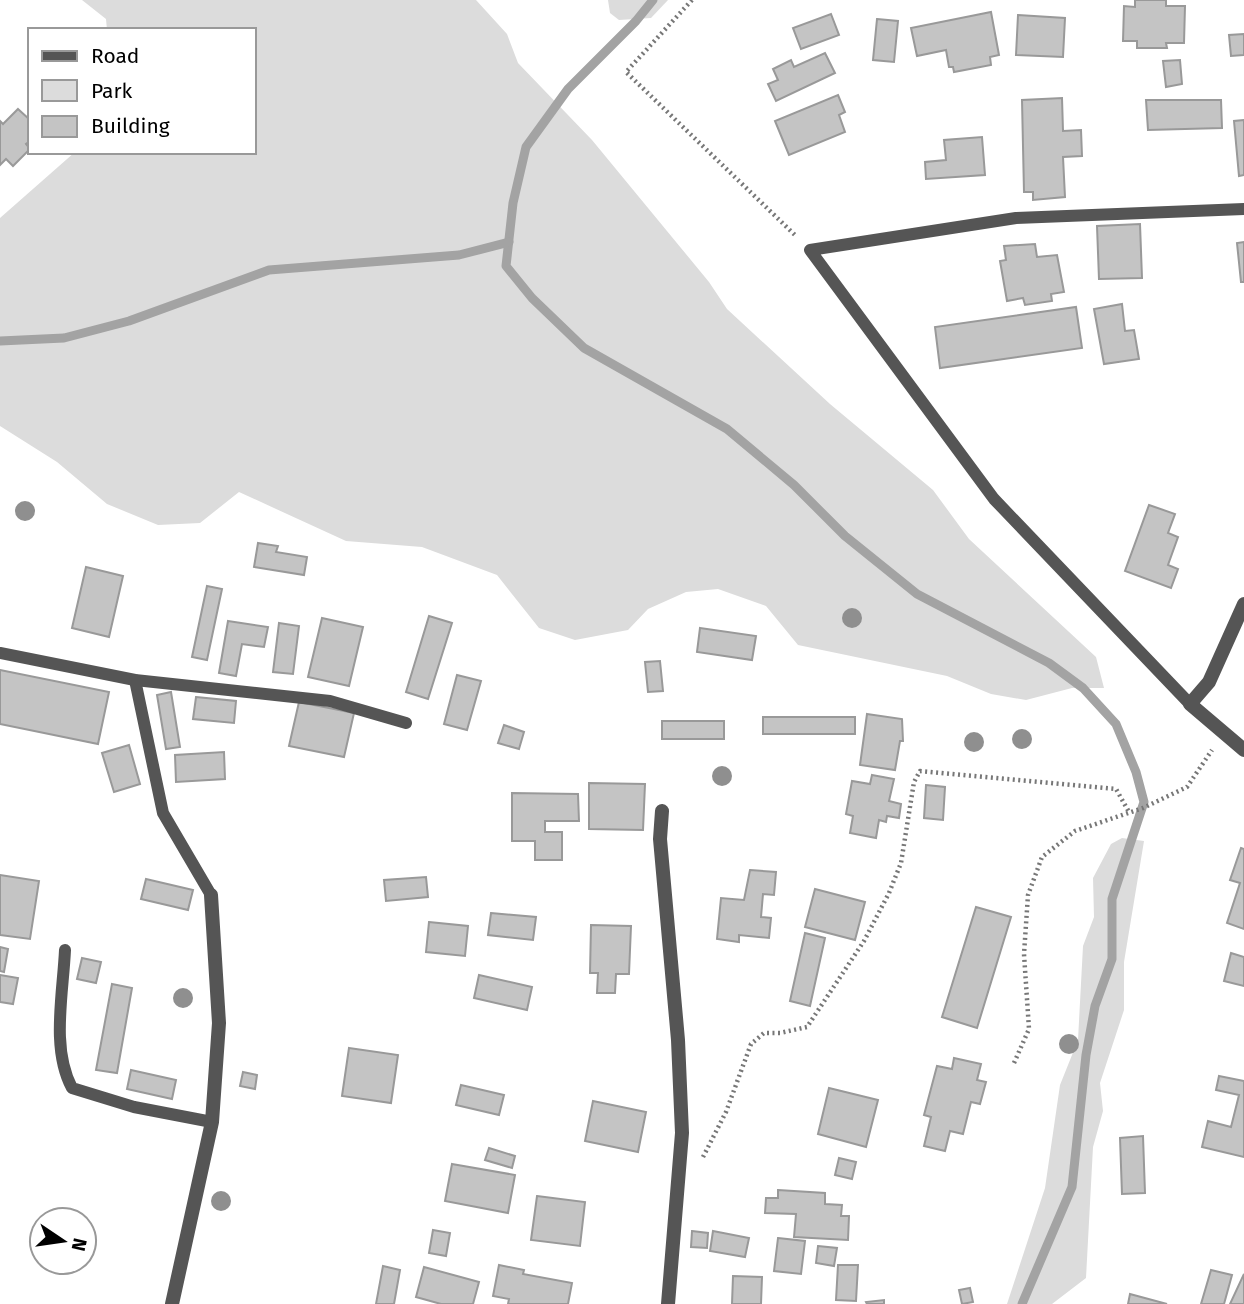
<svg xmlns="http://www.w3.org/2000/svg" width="1244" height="1304" font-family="'Fira Sans',sans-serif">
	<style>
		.green { fill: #dcdcdc }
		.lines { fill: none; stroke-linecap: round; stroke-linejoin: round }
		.stream { stroke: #a3a3a3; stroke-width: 9 }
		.building { fill: #c4c4c4; stroke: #999; stroke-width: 2 }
		.path { stroke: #777; stroke-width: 4.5; stroke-dasharray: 2 3.5; stroke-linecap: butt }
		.lane { stroke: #555; stroke-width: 12 }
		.street { stroke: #555; stroke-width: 14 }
		.tree { fill: #8f8f8f }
	</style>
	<rect width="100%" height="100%" fill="#fff"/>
	<g class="green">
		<path d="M82 0H476L507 34 518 63 592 140 709 282 727 309 830 404 933 490 969 539 1096 657 1104 688H1072L1026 700 991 694 947 676 798 645 766 606 718 589 686 592 648 609 628 630 575 640 539 628 497 575 422 547 346 541 239 492 200 523 158 525 107 504 57 462 0 426V218L75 152H254V30H107L106 19Z"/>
		<path d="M608 0H668L651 18 619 20 610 13Z"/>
		<path d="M1122 838 1144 841 1124 962V1010L1100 1083 1103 1111 1093 1147 1086 1278 1052 1304H1007L1045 1188 1060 1085 1078 1040 1083 946 1094 917 1093 878 1111 844Z"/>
	</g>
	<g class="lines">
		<g class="stream">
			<path d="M653 0 636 21 568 89 526 147 513 203 506 266 532 298 584 348 727 429 794 485 845 536 917 594 1049 663 1083 688 1116 724 1136 772 1144 802 1112 899V959L1095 1006 1086 1055 1072 1187 1022 1304"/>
			<path d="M0 341 64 338 129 321 269 270 459 255 509 242"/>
		</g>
	</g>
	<g class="building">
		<path d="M1135 0H1166V6H1185L1184 43H1166L1167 48H1137V41H1123L1124 6 1135 7Z"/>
		<path d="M991 12 999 55 990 57 991 65 954 72 953 67H949L946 50 917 56 911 28Z"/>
		<path d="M831 14 839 35 801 49 793 28Z"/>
		<path d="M1018 15 1065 18 1063 57 1016 55Z"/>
		<path d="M877 19 898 21 894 62 873 60Z"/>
		<path d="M1244 34V55L1231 56 1229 35Z"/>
		<path d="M825 53 835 73 776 101 768 84 778 80 773 69 791 60 794 67Z"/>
		<path d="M1180 60 1182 84 1166 87 1163 61Z"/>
		<path d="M838 95 845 112 839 115 845 132 789 155 775 121Z"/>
		<path d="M1062 98 1063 131 1081 130 1082 156 1063 157 1065 197 1033 200V192H1024L1022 100Z"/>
		<path d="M1146 100H1221L1222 128 1148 130Z"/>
		<path d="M18 109 30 120V141L26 144 30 149 13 166 6 159 0 165V121L3 124Z"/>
		<path d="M1244 120V175L1239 176 1234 121Z"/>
		<path d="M982 137 985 175 926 179 925 162 946 160 944 140Z"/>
		<path d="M1140 224 1142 278 1099 279 1097 226Z"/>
		<path d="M1244 242V282H1241L1237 243Z"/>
		<path d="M1035 244 1037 257 1057 255 1064 292 1051 294 1052 301 1025 305 1023 298 1007 301 1000 261 1006 260 1004 246Z"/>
		<path d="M1122 304 1125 331 1134 330 1139 359 1104 364 1094 309Z"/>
		<path d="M1076 307 1082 348 940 368 935 327Z"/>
		<path d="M1149 505 1175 514 1168 533 1178 537 1168 565 1178 569 1171 588 1125 571Z"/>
		<path d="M258 543 278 546 276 552 307 557 304 575 254 567Z"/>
		<path d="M86 567 123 576 109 637 72 628Z"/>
		<path d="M207 586 222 589 207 660 192 657Z"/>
		<path d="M429 616 452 623 428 699 406 692Z"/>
		<path d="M322 618 363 627 349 686 308 677Z"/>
		<path d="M228 621 268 627 264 647 242 644 236 676 219 673Z"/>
		<path d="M279 623 299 626 293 674 273 672Z"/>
		<path d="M700 628 756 636 752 660 697 652Z"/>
		<path d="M660 661 663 691 648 692 645 662Z"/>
		<path d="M0 670 109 692 98 744 0 724Z"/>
		<path d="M457 675 481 681 467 730 444 724Z"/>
		<path d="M171 692 180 747 166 749 157 695Z"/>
		<path d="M196 697 236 701 234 723 193 719Z"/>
		<path d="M299 702 354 713 344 757 289 746Z"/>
		<path d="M867 714 902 719 903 741H900L895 770 860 765Z"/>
		<rect x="763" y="717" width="92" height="17"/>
		<rect x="662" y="721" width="62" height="18"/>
		<path d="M504 725 524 732 519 749 498 743Z"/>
		<path d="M129 745 140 784 114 792 102 753Z"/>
		<path d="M224 752 225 779 176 782 175 755Z"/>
		<path d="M872 775 894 779 889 801 901 804 899 818 887 816 886 822 879 820 876 838 850 833 853 816 846 814 852 781 870 784Z"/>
		<path d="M589 783 645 784 643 830 589 829Z"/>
		<path d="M926 785 945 787 943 820 924 818Z"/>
		<path d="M512 793 578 794 579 821H545V832H562V860H535V841H512Z"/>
		<path d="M1241 848 1244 849V929L1227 923 1240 883 1230 880Z"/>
		<path d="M750 870 776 872 774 895 763 894 761 917 771 918 769 938 739 935V942L717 939 721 898 744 900Z"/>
		<path d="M0 875 39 881 30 939 0 935Z"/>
		<path d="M426 877 428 897 386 901 384 880Z"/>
		<path d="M146 879 193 890 188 910 141 899Z"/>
		<path d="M815 889 865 902 855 940 805 927Z"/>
		<path d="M976 907 1011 917 977 1028 942 1017Z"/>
		<path d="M491 913 536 917 533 940 488 935Z"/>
		<path d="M429 922 468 926 465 956 426 952Z"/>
		<path d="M591 925 631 926 629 974H616L615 993H597L598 973H590Z"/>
		<path d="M805 933 825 938 810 1006 790 1001Z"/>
		<path d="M0 947 8 949 4 972 0 971Z"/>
		<path d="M1231 953 1244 957V986L1224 981Z"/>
		<path d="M82 958 101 962 96 983 77 979Z"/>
		<path d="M0 975 18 978 13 1004 0 1002Z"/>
		<path d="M479 975 532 987 527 1010 474 998Z"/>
		<path d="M112 984 132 988 117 1073 96 1070Z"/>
		<path d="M349 1048 398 1055 391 1103 342 1096Z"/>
		<path d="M954 1058 981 1064 977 1080 986 1082 980 1104 971 1102 963 1134 950 1131 945 1151 924 1146 931 1117 924 1115 937 1066 952 1069Z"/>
		<path d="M131 1070 176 1080 172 1099 127 1089Z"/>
		<path d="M243 1072 257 1075 255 1089 240 1086Z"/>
		<path d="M1219 1076 1244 1081V1157L1202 1147 1208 1121 1231 1127 1239 1095 1216 1090Z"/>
		<path d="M461 1085 504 1095 499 1115 456 1105Z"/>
		<path d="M829 1088 878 1100 866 1147 818 1134Z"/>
		<path d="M593 1101 646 1112 638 1152 585 1141Z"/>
		<path d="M1143 1136 1145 1193 1122 1194 1120 1138Z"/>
		<path d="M489 1148 515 1156 512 1168 485 1160Z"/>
		<path d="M839 1158 856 1162 852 1179 835 1175Z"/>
		<path d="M452 1164 515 1175 508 1213 445 1201Z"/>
		<path d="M778 1190 825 1193V1204L842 1205 841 1216H849L848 1240 794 1237 796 1214 765 1213 766 1198H778Z"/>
		<path d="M537 1196 585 1202 580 1246 531 1240Z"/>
		<path d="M433 1230 450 1233 446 1256 429 1253Z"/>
		<path d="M692 1231 708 1233 707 1248 691 1247Z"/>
		<path d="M713 1231 749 1238 745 1257 710 1251Z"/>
		<path d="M778 1238 805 1241 801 1274 774 1271Z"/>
		<path d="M818 1246 837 1248 834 1266 816 1263Z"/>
		<path d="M499 1265 524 1270 523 1274 572 1283 568 1304H508L509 1299 493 1296Z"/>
		<path d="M838 1265H858L856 1301 836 1300Z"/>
		<path d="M383 1266 400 1270 394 1304H376Z"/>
		<path d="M424 1267 479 1282 473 1304H441L416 1297Z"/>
		<path d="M1211 1270 1232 1275 1224 1304H1201Z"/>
		<path d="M1244 1274V1304H1230Z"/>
		<path d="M733 1276 762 1277 761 1304H732Z"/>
		<path d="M970 1288 973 1302 962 1304 959 1290Z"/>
		<path d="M1130 1294 1167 1304H1128Z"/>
		<path d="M884 1300V1304H867L866 1302Z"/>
	</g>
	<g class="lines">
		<g class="path">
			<path d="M692 0 626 72 797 237"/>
			<path d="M1014 1063 1029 1029 1024 954 1028 895 1042 857 1075 831 1143 808 1187 787 1212 750"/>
			<path d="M703 1157 726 1112 751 1044 764 1033H780L807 1027 864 941 889 893 901 863 914 782 920 771 1116 789 1129 812"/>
		</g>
		<g class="lane">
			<path d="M0 653 135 680 330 701 406 723"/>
			<path d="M135 680 163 813 211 895"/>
			<path d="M1190 704 994 499 810 250 1016 218 1244 209"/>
			<path d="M65 950C63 994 51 1049 72 1088L134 1107 212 1122"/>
		</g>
		<g class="street">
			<path d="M1244 604 1209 682 1190 704 1244 750"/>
			<path d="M662 811 660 839 678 1040 682 1133 668 1304"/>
			<path d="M172 1304 212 1122 219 1023 211 895"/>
		</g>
	</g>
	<g class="tree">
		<circle cx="25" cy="511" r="10"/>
		<circle cx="852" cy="618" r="10"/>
		<circle cx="1022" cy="739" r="10"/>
		<circle cx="974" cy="742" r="10"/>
		<circle cx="722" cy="776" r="10"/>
		<circle cx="183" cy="998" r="10"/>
		<circle cx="1069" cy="1044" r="10"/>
		<circle cx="221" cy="1201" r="10"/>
	</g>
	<rect x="28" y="28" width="228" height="126" fill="#ffffff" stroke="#999999" stroke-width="2"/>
	<rect x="42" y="51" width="35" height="10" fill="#555555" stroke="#999999" stroke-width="2"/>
	<text x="91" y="63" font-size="21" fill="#000000">Road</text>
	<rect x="42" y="80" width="35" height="21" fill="#dcdcdc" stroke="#999999" stroke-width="2"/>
	<text x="91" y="98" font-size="21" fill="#000000">Park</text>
	<rect x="42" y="116" width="35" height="21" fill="#c4c4c4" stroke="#999999" stroke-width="2"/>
	<text x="91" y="133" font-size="21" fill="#000000">Building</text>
	<g transform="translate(63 1241) rotate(103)"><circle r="33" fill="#ffffff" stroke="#999999" stroke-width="2"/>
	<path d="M0-5L12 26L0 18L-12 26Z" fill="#000000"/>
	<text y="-10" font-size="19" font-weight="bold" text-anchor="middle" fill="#000000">N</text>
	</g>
</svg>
